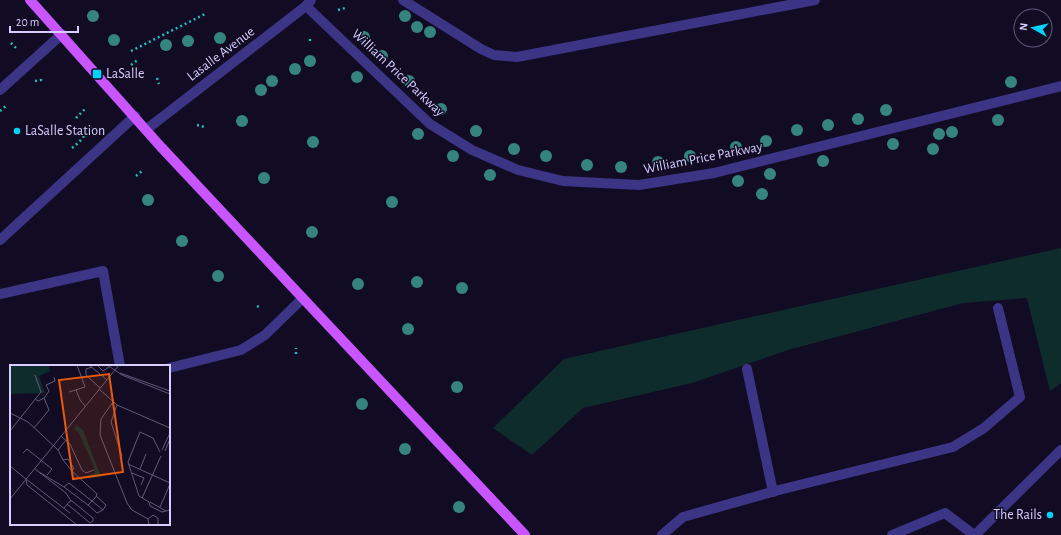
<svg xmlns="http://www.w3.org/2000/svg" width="1061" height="535" font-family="'Alegreya Sans',sans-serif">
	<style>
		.green { fill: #0f2c2d }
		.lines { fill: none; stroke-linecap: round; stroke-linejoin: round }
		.path { stroke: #26bbba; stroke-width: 2.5; stroke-dasharray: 2 3; stroke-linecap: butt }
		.minor { stroke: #3c3485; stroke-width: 10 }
		.major { stroke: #c955ff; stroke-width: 10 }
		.tree { fill: #35847f }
		.poi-dot { fill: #00d2f9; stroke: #110c23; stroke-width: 1.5 }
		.labels { text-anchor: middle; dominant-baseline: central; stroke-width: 3; stroke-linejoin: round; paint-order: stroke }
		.street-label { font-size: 14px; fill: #d6ceff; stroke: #110c23 }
		.poi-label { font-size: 14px; fill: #d6ceff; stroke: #110c23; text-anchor: start }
		.inset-road { fill: none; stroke: #605a7b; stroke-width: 1 }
		.view { fill: #e8590c; fill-opacity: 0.15; stroke: #e8590c; stroke-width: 2 }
		.inset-edge { fill: none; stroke: #d6ceff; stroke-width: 2 }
	</style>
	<rect width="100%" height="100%" fill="#110c23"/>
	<path class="green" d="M1061 248V383L1050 391 1027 298 963 303 788 350 692 383 583 408 532 455 493 428 564 359Z"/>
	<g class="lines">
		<g class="path">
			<path d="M338 10 345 8"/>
			<path d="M310 41V36"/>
			<path d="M11 43 17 49"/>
			<path d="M131 51 207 13"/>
			<path d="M131 65 139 59"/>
			<path d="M157 78 159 84"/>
			<path d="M35 81 41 80V76"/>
			<path d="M0 111 6 106"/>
			<path d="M76 118 85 109"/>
			<path d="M197 125 205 127"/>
			<path d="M72 148C79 142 86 137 86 128L92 129"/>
			<path d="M136 176 142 171"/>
			<path d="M257 306 261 308"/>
			<path d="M296 354V348"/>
		</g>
		<g class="minor">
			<path d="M403 0 481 49 494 55 517 57 815 0"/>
			<path d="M306 6 430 124 472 150 518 170 563 181 639 185 714 173 1061 86"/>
			<path d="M0 90 62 34"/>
			<path d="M147 129 306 6 311 0"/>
			<path d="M0 240 135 116"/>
			<path d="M0 294 103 271 120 366"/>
			<path d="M169 368 241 350 265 335 303 298"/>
			<path d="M747 369 773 492"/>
			<path d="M662 535 683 517 779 490 953 447 984 428 1020 397 998 308"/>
			<path d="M892 535 945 513 974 535"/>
			<path d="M975 535 1061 450"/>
		</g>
		<path class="major" d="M30 0 161 147 525 535"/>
	</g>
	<g class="tree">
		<circle cx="93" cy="16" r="6"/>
		<circle cx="405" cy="16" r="6"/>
		<circle cx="417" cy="27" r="6"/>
		<circle cx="430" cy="32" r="6"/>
		<circle cx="364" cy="37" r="6"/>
		<circle cx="220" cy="38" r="6"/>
		<circle cx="114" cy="40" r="6"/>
		<circle cx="188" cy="41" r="6"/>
		<circle cx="166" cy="45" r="6"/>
		<circle cx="382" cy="56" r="6"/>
		<circle cx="310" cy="61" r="6"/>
		<circle cx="295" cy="69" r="6"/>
		<circle cx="357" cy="77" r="6"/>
		<circle cx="272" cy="81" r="6"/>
		<circle cx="409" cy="81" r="6"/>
		<circle cx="1011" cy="82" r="6"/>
		<circle cx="261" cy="90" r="6"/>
		<circle cx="441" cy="109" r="6"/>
		<circle cx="886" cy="110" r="6"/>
		<circle cx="858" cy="119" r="6"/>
		<circle cx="998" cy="120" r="6"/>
		<circle cx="242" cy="121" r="6"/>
		<circle cx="828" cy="125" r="6"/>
		<circle cx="797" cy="130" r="6"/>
		<circle cx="476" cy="131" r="6"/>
		<circle cx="952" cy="132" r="6"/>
		<circle cx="418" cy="134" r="6"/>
		<circle cx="939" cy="134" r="6"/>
		<circle cx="766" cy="141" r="6"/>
		<circle cx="313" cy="142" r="6"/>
		<circle cx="893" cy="144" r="6"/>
		<circle cx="736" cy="147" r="6"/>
		<circle cx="514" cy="149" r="6"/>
		<circle cx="933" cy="149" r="6"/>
		<circle cx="453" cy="156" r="6"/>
		<circle cx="546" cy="156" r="6"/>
		<circle cx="690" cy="156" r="6"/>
		<circle cx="823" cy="161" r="6"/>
		<circle cx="658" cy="162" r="6"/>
		<circle cx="587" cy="165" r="6"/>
		<circle cx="621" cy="167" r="6"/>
		<circle cx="770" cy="174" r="6"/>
		<circle cx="490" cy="175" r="6"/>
		<circle cx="264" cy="178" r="6"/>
		<circle cx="738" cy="181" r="6"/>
		<circle cx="762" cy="194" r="6"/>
		<circle cx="148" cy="200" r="6"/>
		<circle cx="392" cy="202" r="6"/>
		<circle cx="312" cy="232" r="6"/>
		<circle cx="182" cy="241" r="6"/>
		<circle cx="218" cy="276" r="6"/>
		<circle cx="417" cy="282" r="6"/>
		<circle cx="358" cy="284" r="6"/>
		<circle cx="462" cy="288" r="6"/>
		<circle cx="408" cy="329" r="6"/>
		<circle cx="457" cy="387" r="6"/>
		<circle cx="362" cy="404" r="6"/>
		<circle cx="405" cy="449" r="6"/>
		<circle cx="459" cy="507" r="6"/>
	</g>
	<g class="poi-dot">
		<rect x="92" y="69" width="10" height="10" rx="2"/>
		<circle cx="17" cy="131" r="4"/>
		<circle cx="1050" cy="515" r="4"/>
	</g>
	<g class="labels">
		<g class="street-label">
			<text transform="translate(221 54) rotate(-37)">Lasalle Avenue</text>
			<text transform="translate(398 73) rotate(43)">William Price Parkway</text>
			<text transform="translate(703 158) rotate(-11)">William Price Parkway</text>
		</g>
		<g class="poi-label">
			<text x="106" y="74">LaSalle</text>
			<text x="25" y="131">LaSalle Station</text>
			<text x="1042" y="515" text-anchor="end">The Rails</text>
		</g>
	</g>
	<g transform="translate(10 365)">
		<rect width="160" height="160" fill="#110c23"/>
		<path d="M0 0H38L40 6 29 11 35 28 0 29ZM66 60 73 65 91 112 79 113 77 111 85 108 84 102 69 68 64 64Z" fill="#0f2c2d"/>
		<path class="inset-road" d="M79 0 97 15M87 0 93 6 99 2M97 0 112 10 160 29M82 2 76 4V10L90 23M110 8 160 26M89 24 107 40 160 63M66 25 70 35 75 41M59 27 75 22 67 0M34 33 39 26 36 20 45 16 44 12M103 37 91 54 90 70 117 138 122 145 138 154M107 40 101 57 112 91M0 48 18 57 48 85 53 95 58 94 64 103 62 106 53 95M24 63 39 45 34 33 28 36 25 34M0 66 31 27 25 10M51 71 60 79 72 105 76 108 84 105M48 85 56 75M152 85 160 68M155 86 160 74M150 87 143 73 130 67 118 97 129 131 139 137 140 141 152 147 160 145M13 88 17 84 42 104 37 110M118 99 160 118M0 101 16 114 17 120 67 160M25 104 56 128 61 136M130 104 136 89M62 106 87 129 86 132 78 140 54 122 59 118 82 136 93 145 96 140 86 131M29 107 54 122M122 108 134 113 131 120M16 114 60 148M132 133 151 91M0 134 109 0M140 137 156 146M78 140 87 148 93 145M150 142 160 119M54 143 60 136H62L83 153V156L80 158 57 139M139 160 138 154 143 150 148 153V160"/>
		<path class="view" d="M99 9 113 107 63 114 49 15Z"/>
		<rect width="160" height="160" class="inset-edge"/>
	</g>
	<g transform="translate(1033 28) rotate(278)"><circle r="19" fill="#110c23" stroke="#605a7b"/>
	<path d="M0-3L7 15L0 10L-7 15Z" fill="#00d2f9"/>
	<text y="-6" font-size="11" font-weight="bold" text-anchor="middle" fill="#d6ceff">N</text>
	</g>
	<path d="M10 26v6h68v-6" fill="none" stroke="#d6ceff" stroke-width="2"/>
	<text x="16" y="26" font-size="12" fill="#d6ceff" stroke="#110c23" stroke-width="3" paint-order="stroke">20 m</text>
</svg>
